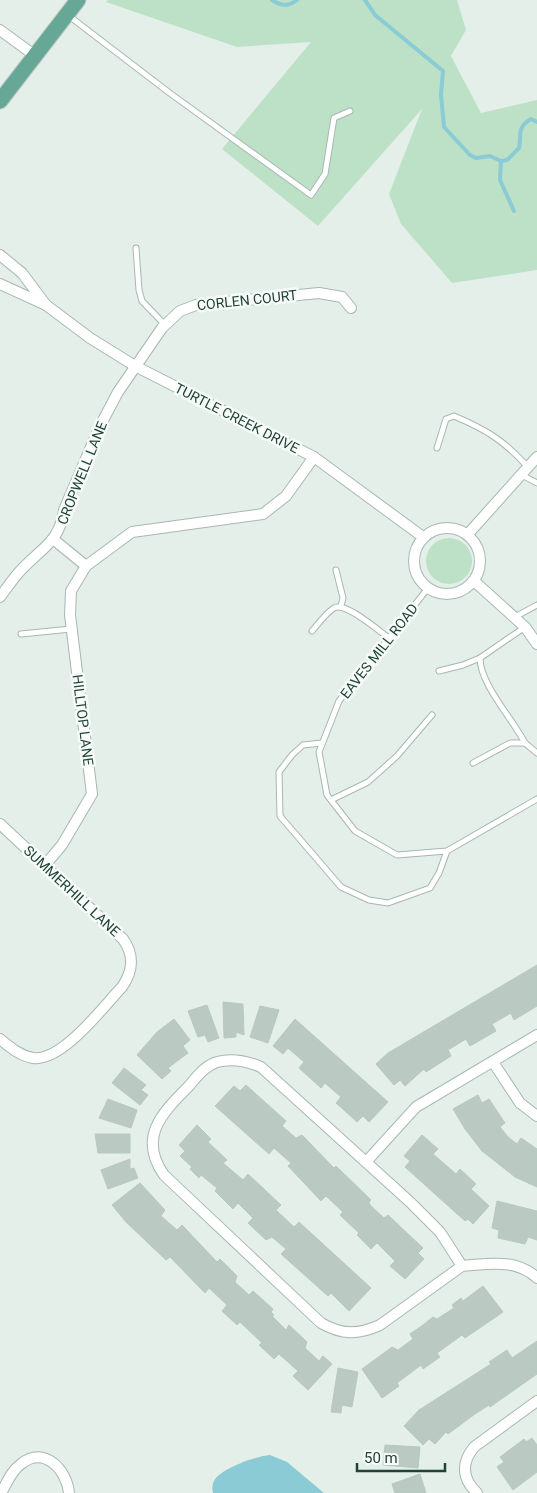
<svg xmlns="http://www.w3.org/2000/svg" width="537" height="1493" font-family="Roboto,sans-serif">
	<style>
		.green { fill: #bde1c6 }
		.water { fill: #8acbd6 }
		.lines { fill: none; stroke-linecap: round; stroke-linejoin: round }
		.stream { stroke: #8acbd6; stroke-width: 4 }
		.building { fill: #bacac3; stroke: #b6c9c1 }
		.lane-casing { stroke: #a7b8b1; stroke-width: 7 }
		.street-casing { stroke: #a7b8b1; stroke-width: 12 }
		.primary-casing { stroke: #c1cac8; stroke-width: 17 }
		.lane { stroke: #fff; stroke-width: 5 }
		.street { stroke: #fff; stroke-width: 10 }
		.primary { stroke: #67a795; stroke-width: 15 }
		.labels { text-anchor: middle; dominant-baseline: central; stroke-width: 5; stroke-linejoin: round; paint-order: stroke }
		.street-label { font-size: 14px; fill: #224239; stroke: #f6fbf8 }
	</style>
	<rect width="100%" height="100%" fill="#e5efea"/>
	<g class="green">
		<path d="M108 0H457L466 30 451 56 481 113 537 100V270L452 283 401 224 389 194 422 109 318 226 222 149 311 42 237 47 106 2Z"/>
		<circle cx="449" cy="561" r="23"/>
	</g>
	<path class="water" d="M270 1455 287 1462 324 1493H213C212 1489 212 1485 214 1481 220 1469 256 1456 270 1455Z"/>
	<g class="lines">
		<g class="stream">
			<path d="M272 0C281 6 288 7 297 0"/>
			<path d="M365 0 375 15 443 71 441 95 444 127 470 155 476 158 490 156 501 161 507 160 519 148C522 134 516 128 531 119L537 122"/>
			<path d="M501 161 500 180 514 211"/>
		</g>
	</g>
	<g class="building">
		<path d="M537 965V1006L514 1020 511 1013 492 1024 496 1031 470 1046 466 1039 448 1050 451 1056 426 1072 424 1069 405 1086 400 1080 394 1085 376 1064 388 1053Z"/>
		<path d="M223 1002 243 1004 244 1035 236 1032V1037L224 1038Z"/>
		<path d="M207 1005 219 1038 208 1042 205 1035 198 1037 188 1011Z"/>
		<path d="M260 1006 279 1010 268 1043 250 1037Z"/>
		<path d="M174 1019 190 1040 183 1046 188 1053 168 1068 171 1071 162 1079 137 1055 157 1032Z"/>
		<path d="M295 1019 388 1102 369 1122 363 1116 357 1122 345 1111 336 1103 341 1097 325 1083 321 1088 299 1068 304 1062 288 1048 283 1054 273 1046Z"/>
		<path d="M124 1068 146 1085 141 1090 148 1095 140 1105 112 1083Z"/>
		<path d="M246 1085 286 1121 282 1126 296 1138 302 1135 334 1168 336 1166 371 1200 369 1202 370 1205 384 1218 388 1215 423 1248 418 1253 424 1259 405 1279 390 1266 395 1261 377 1243 371 1249 357 1235 359 1233 340 1215 343 1212 326 1196 321 1201 288 1166 291 1163 274 1148 269 1154 215 1106 234 1086 240 1091Z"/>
		<path d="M478 1095 482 1103 489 1099 505 1123 500 1127 508 1137 517 1144 521 1138 537 1149V1187L515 1177 482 1151 465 1129 453 1109Z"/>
		<path d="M108 1099 137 1110 131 1128 99 1118Z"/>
		<path d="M197 1125 211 1139 208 1142 227 1160 223 1163 243 1180 248 1174 281 1205 276 1210 294 1227 299 1222 371 1288 349 1311 331 1293 328 1296 281 1254 286 1249 272 1237 266 1240 248 1223 253 1218 238 1203 233 1209 215 1191 217 1188 201 1175 199 1178 190 1169 192 1167 180 1156 185 1151 179 1145Z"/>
		<path d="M95 1134H130V1153H98Z"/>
		<path d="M422 1135 438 1149 433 1154 456 1174 460 1169 476 1184 471 1189 489 1206 473 1224 468 1219 465 1221 405 1167 410 1161 404 1156Z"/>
		<path d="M130 1159V1169L134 1168 138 1178 108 1189 101 1170Z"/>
		<path d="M140 1183 165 1210 161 1216 177 1230 182 1225 217 1262 220 1259 237 1276 235 1282 249 1295 253 1291 273 1309 271 1312 274 1315 272 1316 286 1330 289 1325 307 1342 305 1348 319 1361 323 1356 332 1364 308 1390 293 1376 298 1371 279 1354 274 1359 259 1345 262 1343 240 1322 237 1325 222 1311 227 1305 209 1288 205 1293 170 1257 166 1260 126 1222 112 1205Z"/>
		<path d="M497 1201 537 1211V1240L528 1237 525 1244 498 1238 499 1230 492 1228Z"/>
		<path d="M483 1286 503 1312 465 1338 462 1335 437 1353 440 1357 423 1369 421 1365 397 1383 399 1386 382 1398 362 1369 392 1347 398 1350 413 1339 410 1334 423 1325 433 1317 437 1319 454 1308 452 1305 461 1298 463 1301Z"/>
		<path d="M537 1341V1374L490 1407 489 1405 475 1414 448 1434 446 1432 435 1444 429 1439 423 1445 404 1426 419 1410 491 1364 489 1362 507 1350 512 1358Z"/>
		<path d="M338 1368 358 1372 352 1407 342 1405 341 1413 331 1412Z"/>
		<path d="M532 1438 537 1445V1472L513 1490 497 1467 504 1462 500 1457 524 1439 526 1442Z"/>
		<path d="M385 1445 420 1447 418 1468 383 1465Z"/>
		<path d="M420 1474 426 1493H395L392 1484Z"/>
	</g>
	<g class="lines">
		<defs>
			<g id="lane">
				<path d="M69 16 171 94 311 195 325 174 334 118 350 111"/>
				<path d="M136 248 139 290 142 301 165 325"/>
				<path d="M437 448 446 419 454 416C487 430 503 440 527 466"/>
				<path d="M520 474 537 483"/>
				<path d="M336 570 343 598 341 606"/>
				<path d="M428 588 339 701 319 752 327 795 355 831 397 855 447 851 537 799"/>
				<path d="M515 617 537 605"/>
				<path d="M525 627 480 658C480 684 512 718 525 743"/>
				<path d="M312 631C318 624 326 613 334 608 345 601 379 631 389 638"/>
				<path d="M21 634 71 629"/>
				<path d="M439 671 463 665 480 658"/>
				<path d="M322 743 303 745 292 755 279 772 280 816 341 887 369 900 388 903 430 888 439 873 447 851"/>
				<path d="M473 763 510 743H525L537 753"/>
				<path d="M331 800 368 782 397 756 432 715"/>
			</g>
			<g id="street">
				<path d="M0 30 34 55"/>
				<path d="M0 255 22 273 46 305 0 284"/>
				<path d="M46 305 90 338 135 366 314 457 423 537"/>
				<circle cx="447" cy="561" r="33"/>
				<path d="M468 534 537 457"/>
				<path d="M53 539 86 566"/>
				<path d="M474 581 525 627 537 644"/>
				<path d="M0 597C7 588 14 577 22 569 42 548 60 541 64 510L100 426 118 392 162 328 180 311 196 305 319 293 342 297 351 308"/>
				<path d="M0 824 123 939C135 956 133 971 122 987 103 1007 62 1062 33 1058 20 1056 10 1047 0 1039"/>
				<path d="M45 865 62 845 92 794 70 615 71 591 86 566 132 532 263 514 286 496 314 457"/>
				<path d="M493 1062 520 1103 537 1116"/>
				<path d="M366 1162 416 1107 537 1035"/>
				<path d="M462 1266 380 1325C358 1335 342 1335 321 1323L164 1175C138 1138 161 1114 188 1087 196 1078 204 1066 217 1062 232 1058 247 1061 261 1067L410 1202 440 1232 462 1266C488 1264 516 1258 537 1278"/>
				<path d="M1 1493C7 1483 11 1471 21 1464 44 1445 67 1470 69 1493"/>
				<path d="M477 1493C462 1479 461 1463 474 1447L537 1401"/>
			</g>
			<path id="primary" d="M0 101 78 0"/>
		</defs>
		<use href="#lane" class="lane-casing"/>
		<use href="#street" class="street-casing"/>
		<use href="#primary" class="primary-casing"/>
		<use href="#lane" class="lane"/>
		<use href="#street" class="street"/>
		<use href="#primary" class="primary"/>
	</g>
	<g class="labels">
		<g class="street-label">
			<text transform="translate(247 300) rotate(-6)">CORLEN COURT</text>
			<text transform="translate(237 418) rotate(27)">TURTLE CREEK DRIVE</text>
			<text transform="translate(82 473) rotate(-68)">CROPWELL LANE</text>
			<text transform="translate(379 651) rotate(-52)">EAVES MILL ROAD</text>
			<text transform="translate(83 720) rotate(83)">HILLTOP LANE</text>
			<text transform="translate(72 891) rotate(43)">SUMMERHILL LANE</text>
		</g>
	</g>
	<path d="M357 1463v8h88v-8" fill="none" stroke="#224239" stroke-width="2.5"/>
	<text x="364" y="1463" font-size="15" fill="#224239" stroke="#f6fbf8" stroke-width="4" paint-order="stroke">50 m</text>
</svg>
